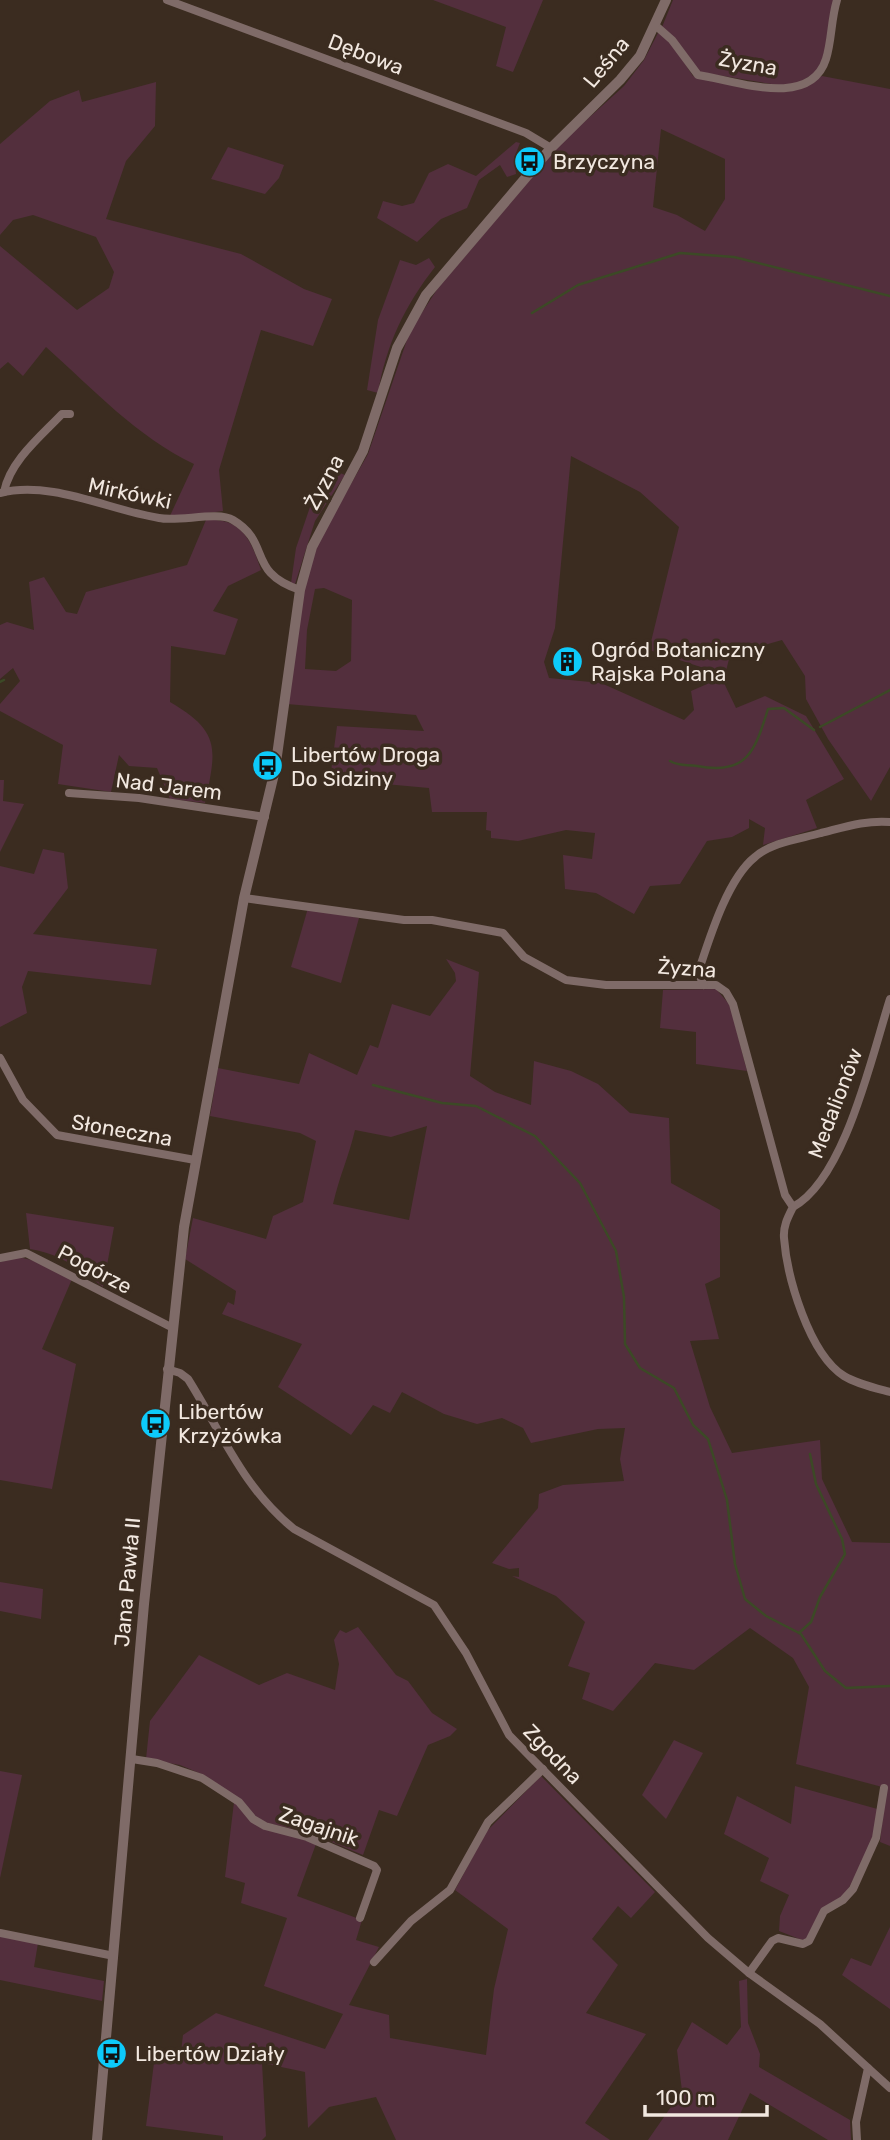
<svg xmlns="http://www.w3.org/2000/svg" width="890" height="2140" font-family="Rubik,sans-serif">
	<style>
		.green { fill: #532f3d; fill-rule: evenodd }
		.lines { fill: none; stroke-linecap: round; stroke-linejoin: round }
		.stream { stroke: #3c4926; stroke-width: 2.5 }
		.minor { stroke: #7f6b68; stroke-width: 8 }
		.tertiary { stroke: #7f6b68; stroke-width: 10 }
		.labels { text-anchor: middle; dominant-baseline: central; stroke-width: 7; stroke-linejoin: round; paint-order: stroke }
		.street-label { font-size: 21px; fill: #f2e8e0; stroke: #3b2c20 }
		.poi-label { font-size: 21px; fill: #f2e8e0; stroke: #3b2c20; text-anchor: start }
	</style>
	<rect width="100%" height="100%" fill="#3b2c20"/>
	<g class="green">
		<path d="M433 0H543L513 72 496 66 506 27Z"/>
		<path d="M673 0H834C828 20 831 57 815 72 809 78 798 82 790 87L699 72 662 27Z"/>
		<path d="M659 31 670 41 693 76 777 92 791 91 822 76 890 89V767L871 801 828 739 806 699 805 676 782 640 730 655 725 675 649 650 679 527 640 492 571 456 555 628 544 662 549 678 601 683 684 720 694 710 691 691 714 681 724 683 736 708 765 696 806 716 844 779 806 800 817 828 763 845 765 828 749 819V828L732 837 707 841 680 884 650 886 634 914 596 893 565 889 563 855 592 859 595 833 566 830 518 841 491 838V831L486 830 487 812H432L429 788 330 779 337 726 424 731 416 715 287 704 304 584 314 549 368 454 410 331 438 288 561 143 624 86 644 60ZM661 129 725 159V199L705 231 677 215 653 207ZM324 588 352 600 351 661 336 671 305 669 307 630 315 589Z"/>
		<path d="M156 82 155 126 126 161 106 219 241 254 304 289 332 299 313 346 261 330 219 470 223 511 169 518 194 464C137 437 93 389 46 347L23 376 8 362 0 369V246L77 310 109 288 114 272 96 237 33 215 13 220 0 235V144L50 101 79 90 82 102Z"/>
		<path d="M516 142 520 143 514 158 516 174 507 177 500 165 479 180 467 208 441 219 417 242 377 218 383 201 402 206 414 203 429 173 448 164 476 176Z"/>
		<path d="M228 147 284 165 279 178 265 194 211 179Z"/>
		<path d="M429 258 435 267C405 305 386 345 378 393L367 390 378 320 400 260 416 265Z"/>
		<path d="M324 466 345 475 315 521 295 584 291 583 296 548Z"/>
		<path d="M206 520C242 518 251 540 261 570L228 586 213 611 238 619 225 655 171 646 170 702C222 732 216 750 205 803L170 799 157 768 129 766 119 755 111 792 58 784 63 745 0 711V704L20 681 13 668 0 679V625L7 622 34 630 29 582 44 577 66 612 77 614 86 592 187 565Z"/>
		<path d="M0 780H4L3 801 24 804 0 852Z"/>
		<path d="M43 849 64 853 68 888 33 934 157 949 151 985 28 971 22 987 27 1013 0 1027V866L34 874Z"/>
		<path d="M308 908 359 918 341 983 291 967Z"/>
		<path d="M446 959 479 972 470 1076 495 1092 531 1105 534 1061 571 1071 598 1084 630 1113 669 1118 671 1183 720 1210V1277L705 1284 719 1339 690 1341 710 1407 732 1453 820 1440 822 1479 852 1542 890 1543V1846L880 1842 886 1788 796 1764 809 1687 793 1658 750 1628 694 1670 655 1663 613 1711 582 1699 590 1673 568 1666 585 1622 556 1596 512 1576 519 1577V1568L509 1569 492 1563 538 1508 539 1494 563 1485 624 1481 620 1459 625 1428 598 1429 531 1443 523 1428 502 1418 477 1424 444 1414 402 1392 390 1413 373 1405 351 1435 278 1387 302 1344 222 1314 228 1302 234 1305 236 1291 185 1259 193 1218 266 1239 273 1216 303 1202 316 1141 300 1133 210 1116 218 1068 299 1084 309 1053 357 1075 370 1045 378 1048 392 1004 430 1016 456 981 455 973ZM427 1126 409 1220 333 1204C339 1177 349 1156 355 1130L391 1137Z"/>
		<path d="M716 989 730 1005 747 1071 696 1064V1032L660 1028 663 990Z"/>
		<path d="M26 1213 114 1227 103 1287C79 1268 60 1254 30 1249Z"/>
		<path d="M19 1257 47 1264 72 1279 42 1349 76 1364 52 1489 0 1480V1262Z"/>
		<path d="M0 1582 43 1589 41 1619 0 1611Z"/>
		<path d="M358 1627 396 1675 408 1681 432 1713 457 1729 450 1736 428 1745 397 1816 379 1810 363 1855 307 1832 267 1823 255 1817 241 1800 204 1775 180 1765 146 1759 150 1721 199 1655 259 1685 287 1673 335 1690 339 1664 334 1640 340 1630 346 1633Z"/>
		<path d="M674 1740 703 1753 666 1819 642 1795Z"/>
		<path d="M0 1771 22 1775 0 1878Z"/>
		<path d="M541 1776 655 1892 631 1918 618 1906 592 1939 618 1965 586 2013 646 2034 585 2123 610 2140H396L376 2097 329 2107 308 2128 305 2072 262 2063 266 2136 262 2140H223V2136L146 2126 155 2055 180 2060 183 2035 216 2013 325 2049 343 2014 264 1986 287 1918 241 1903 245 1883 225 1877 234 1802 252 1821 316 1844 297 1896 362 1920 356 1940 379 1947 349 2005 389 2015 390 2038 486 2055 494 1989 508 1929 455 1890 486 1832Z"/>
		<path d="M795 1786 881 1810 874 1841 845 1895 822 1909 809 1938 802 1940 779 1931 780 1916 789 1895 760 1881 769 1858 724 1834 737 1796 791 1824Z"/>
		<path d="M890 1927V2009L842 1975 851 1958 871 1966Z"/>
		<path d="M0 1935 38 1943 34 1967 104 1981 102 2001 0 1980Z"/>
		<path d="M747 1979 748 2023 760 2054 759 2067 850 2120 851 2140H828L750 2093 728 2140H648L682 2091 677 2050 692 2022 727 2045 741 2027 739 1981Z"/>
	</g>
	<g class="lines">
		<g class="stream">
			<path d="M532 313 578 285 680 253 734 257 890 296"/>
			<path d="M0 682 4 680"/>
			<path d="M820 727 890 690"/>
			<path d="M670 761C680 767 687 764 697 766 747 776 755 751 768 709L784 708 814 730"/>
			<path d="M373 1085 442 1103 476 1106 535 1136 580 1183 616 1251 624 1297 625 1344 640 1368 674 1388 693 1425 708 1439 727 1500 735 1564 745 1599 766 1616 801 1634 825 1671 846 1688 890 1686"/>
			<path d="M799 1633 811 1622 820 1597 845 1554 842 1539 816 1484 810 1454"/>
		</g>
		<g class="minor">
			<path d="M167 0 526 133 551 148"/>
			<path d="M655 25 672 40 698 75C734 80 810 110 826 59 832 40 831 19 837 0"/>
			<path d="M4 492C10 461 41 436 62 414H70"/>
			<path d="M0 493C51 480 109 510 159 518 179 522 218 511 233 520 272 543 246 572 300 590"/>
			<path d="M69 793 139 798 265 817"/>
			<path d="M244 898 404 920H432L503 933 524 957 566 980 606 985H716L726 992 733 1004 785 1195 793 1207C788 1217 783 1226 784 1238 787 1277 809 1354 844 1376 857 1384 875 1388 890 1392"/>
			<path d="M704 985 698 973C709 940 727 879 755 857 772 842 800 839 821 833 845 827 866 820 890 822"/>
			<path d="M0 1058 23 1100 57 1135 195 1160"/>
			<path d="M793 1207C845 1179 872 1055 890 999"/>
			<path d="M0 1258 26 1253 171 1327"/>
			<path d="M167 1369 180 1373 188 1379C222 1433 243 1488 294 1529L434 1605 466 1653 509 1735 708 1938 749 1973 820 2024 868 2068 856 2122 857 2140"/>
			<path d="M132 1759 157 1763 202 1778 239 1802 253 1819 265 1826 307 1837 374 1866 377 1870 360 1918"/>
			<path d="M0 1933 114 1956"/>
			<path d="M374 1962 411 1921 450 1890 488 1822 543 1769"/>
			<path d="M749 1973 772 1941 778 1938 803 1944 809 1941 824 1911 843 1900 853 1889 876 1838 884 1788"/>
			<path d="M868 2068 890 2088"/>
		</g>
		<path class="tertiary" d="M97 2140 144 1604 184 1227 244 898 275 770 300 590 312 547 363 451 397 348 426 295 551 148 620 80 640 56 666 0"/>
	</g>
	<defs>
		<symbol id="bus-disc" viewBox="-11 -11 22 22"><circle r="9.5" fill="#0dcafa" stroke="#3b2c20"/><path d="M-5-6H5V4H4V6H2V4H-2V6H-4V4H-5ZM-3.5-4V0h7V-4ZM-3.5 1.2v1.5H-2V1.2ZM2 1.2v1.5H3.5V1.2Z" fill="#111"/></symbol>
		<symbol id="building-disc" viewBox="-11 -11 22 22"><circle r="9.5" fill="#0dcafa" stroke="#3b2c20"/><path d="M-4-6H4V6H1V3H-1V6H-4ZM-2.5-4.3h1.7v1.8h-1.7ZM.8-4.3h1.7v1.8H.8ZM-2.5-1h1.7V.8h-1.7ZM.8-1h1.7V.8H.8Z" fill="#111"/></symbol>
	</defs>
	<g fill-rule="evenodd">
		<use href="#bus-disc" x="512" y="144" width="35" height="35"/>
		<use href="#building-disc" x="550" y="644" width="35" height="35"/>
		<use href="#bus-disc" x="250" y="748" width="35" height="35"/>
		<use href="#bus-disc" x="138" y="1406" width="35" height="35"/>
		<use href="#bus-disc" x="94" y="2036" width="35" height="35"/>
	</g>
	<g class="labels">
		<g class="street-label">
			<text transform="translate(366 54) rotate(21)">Dębowa</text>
			<text transform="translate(606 62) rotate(-50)">Leśna</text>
			<text transform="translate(748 63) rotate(10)">Żyzna</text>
			<text transform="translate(324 482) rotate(-62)">Żyzna</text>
			<text transform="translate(130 493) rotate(12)">Mirkówki</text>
			<text transform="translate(169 786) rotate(7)">Nad Jarem</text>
			<text transform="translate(687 968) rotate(4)">Żyzna</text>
			<text transform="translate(835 1103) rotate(-69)">Medalionów</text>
			<text transform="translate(122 1130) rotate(10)">Słoneczna</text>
			<text transform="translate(95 1269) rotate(28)">Pogórze</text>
			<text transform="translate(127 1582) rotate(-85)">Jana Pawła II</text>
			<text transform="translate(553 1754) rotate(46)">Zgodna</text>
			<text transform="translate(319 1826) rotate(19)">Zagajnik</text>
		</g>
		<g class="poi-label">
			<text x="553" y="161">Brzyczyna</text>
			<text x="591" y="649">Ogród Botaniczny<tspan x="591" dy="24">Rajska Polana</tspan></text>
			<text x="291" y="754">Libertów Droga<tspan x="291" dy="24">Do Sidziny</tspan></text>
			<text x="178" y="1411">Libertów<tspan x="178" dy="24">Krzyżówka</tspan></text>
			<text x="135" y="2053">Libertów Działy</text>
		</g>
	</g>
	<path d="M645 2105v10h122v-10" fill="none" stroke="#f2e8e0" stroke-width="3.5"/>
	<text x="656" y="2105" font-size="21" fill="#f2e8e0" stroke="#3b2c20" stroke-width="5" paint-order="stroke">100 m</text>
</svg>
